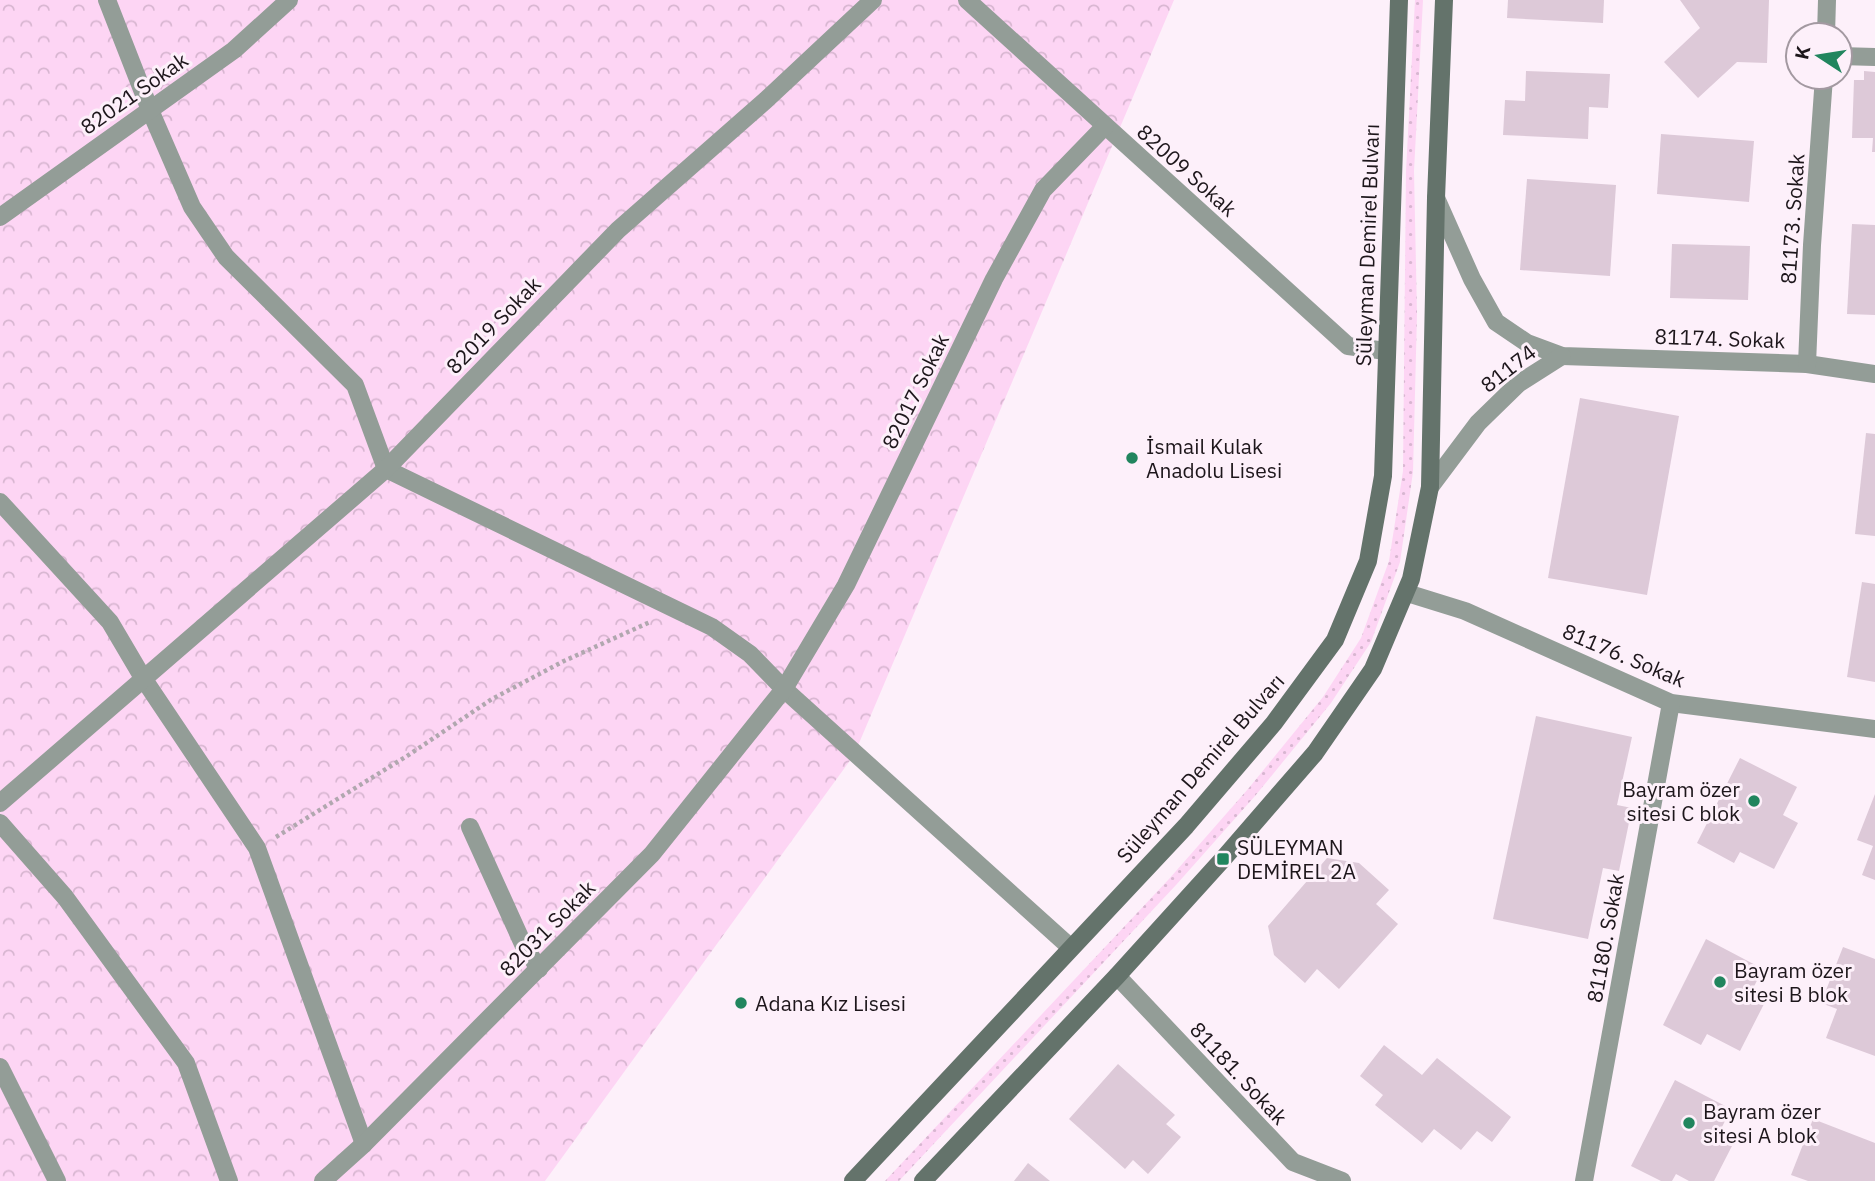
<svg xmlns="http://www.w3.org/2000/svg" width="1875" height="1181" font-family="'IBM Plex Sans',sans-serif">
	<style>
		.grass { fill: url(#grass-dots) }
		.park { fill: url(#park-crowns) }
		.building { fill: #ddc9d8 }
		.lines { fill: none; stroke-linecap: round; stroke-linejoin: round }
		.path { stroke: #b1a7af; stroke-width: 4.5; stroke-dasharray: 3.5 3.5; stroke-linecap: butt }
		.street { stroke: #939d97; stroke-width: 18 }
		.secondary { stroke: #64736b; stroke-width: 18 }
		.poi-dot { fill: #21855e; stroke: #fdf0fa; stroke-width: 2.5 }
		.labels { text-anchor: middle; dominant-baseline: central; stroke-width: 6; stroke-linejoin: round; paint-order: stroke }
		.street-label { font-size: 21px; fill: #1d161b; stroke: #fdf0fa }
		.poi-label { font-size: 21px; fill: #1d161b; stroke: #fdf0fa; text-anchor: start }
	</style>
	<defs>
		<pattern id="grass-dots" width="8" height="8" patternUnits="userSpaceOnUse" patternTransform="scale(1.75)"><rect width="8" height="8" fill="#fdd5f4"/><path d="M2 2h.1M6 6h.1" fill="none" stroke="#d8b6d1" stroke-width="1.8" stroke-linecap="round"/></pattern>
		<pattern id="park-crowns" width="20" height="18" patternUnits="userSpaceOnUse" patternTransform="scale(1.75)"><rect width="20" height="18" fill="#fdd5f4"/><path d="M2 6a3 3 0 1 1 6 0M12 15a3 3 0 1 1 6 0" fill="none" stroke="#d8b6d1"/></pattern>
	</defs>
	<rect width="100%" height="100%" fill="#fdf0fa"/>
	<path class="grass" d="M1415 0H1423L1414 171 1417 314 1413 472 1400 562 1371 642 1331 703 1255 796 1176 885 899 1181H885L1169 879 1248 789 1323 697 1361 638 1389 561 1403 471 1406 171Z"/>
	<path class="park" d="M0 0H1174L854 755 545 1181H0Z"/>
	<g class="building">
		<path d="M1508 0H1604L1603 23 1507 18Z"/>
		<path d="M1680 0H1769L1767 63 1737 62 1698 98 1664 62 1700 28Z"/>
		<path d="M1526 71 1610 74 1608 108 1589 107 1588 139 1503 135 1505 100 1525 101Z"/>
		<path d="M1864 71 1875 72V152H1872L1873 138H1852L1854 80H1864Z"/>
		<path d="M1661 134 1754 141 1749 202 1657 194Z"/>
		<path d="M1527 179 1616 185 1610 276 1520 270Z"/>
		<path d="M1852 224 1875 225V315L1847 314Z"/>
		<path d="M1672 244 1750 246 1748 300 1670 298Z"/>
		<path d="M1580 398 1679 416 1647 595 1548 578Z"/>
		<path d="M1866 433 1875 434V536L1855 534Z"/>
		<path d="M1862 582 1875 584V682L1847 677Z"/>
		<path d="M1536 716 1632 737 1617 805 1632 808 1619 871 1603 868 1588 939 1493 919Z"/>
		<path d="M1740 758 1797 787 1783 815 1798 823 1774 869 1740 852 1734 863 1697 843Z"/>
		<path d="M1875 794V880L1862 875 1873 846 1857 840Z"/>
		<path d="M1327 858 1359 863 1389 890 1376 904 1398 924 1339 989 1317 969 1305 983 1274 955 1268 926Z"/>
		<path d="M1706 939 1763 969 1749 996 1764 1004 1740 1051 1707 1034 1701 1045 1663 1025Z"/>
		<path d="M1843 947 1875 959V1056L1826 1038 1837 1009 1821 1003Z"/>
		<path d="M1384 1045 1422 1075 1437 1058 1511 1117 1492 1142 1477 1131 1461 1150 1434 1129 1422 1143 1375 1105 1383 1095 1360 1076Z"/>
		<path d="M1118 1064 1175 1115 1166 1124 1181 1137 1148 1174 1133 1160 1125 1169 1069 1119Z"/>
		<path d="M1675 1080 1731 1109 1717 1137 1733 1144 1714 1181H1689L1676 1174 1672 1181H1661L1631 1166Z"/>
		<path d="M1813 1119 1875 1143V1181H1808L1791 1175Z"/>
		<path d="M1028 1163 1050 1181H1014Z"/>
	</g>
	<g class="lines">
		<path class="path" d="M276 837 407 756 492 699 564 661 650 622"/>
		<g class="street">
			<path d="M107 0 150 110 192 207 226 257 355 385 386 469 712 627 750 654 784 689 1070 947"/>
			<path d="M967 0 1348 346 1386 351"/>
			<path d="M1826 35 1827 0"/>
			<path d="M1840 56 1875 57"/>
			<path d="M1436 198 1472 279 1496 322 1527 343 1562 356 1807 364 1875 374"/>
			<path d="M0 217 234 50 289 0"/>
			<path d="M1807 364 1812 245 1824 77"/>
			<path d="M1430 487 1478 423 1518 384 1562 356"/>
			<path d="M0 502 110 622 143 678 257 848 364 1144"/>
			<path d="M1407 593 1465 611 1671 703 1875 729"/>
			<path d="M0 803 386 469 618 230 766 100 873 0"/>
			<path d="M0 823 65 897 186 1063 229 1181"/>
			<path d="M470 827 523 944 539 969"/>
			<path d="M1117 976 1293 1162 1342 1181"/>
			<path d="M0 1067 57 1181"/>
			<path d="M323 1181 364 1144 652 854 784 689 846 585 994 279 1043 190 1105 126"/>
			<path d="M1584 1181 1671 703"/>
		</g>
		<g class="secondary">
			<path d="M853 1181 1186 826 1274 723 1335 640 1368 561 1383 476 1399 0"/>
			<path d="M923 1181 1117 976 1223 859 1315 753 1373 669 1411 579 1430 487 1436 198 1444 0"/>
		</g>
	</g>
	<g class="poi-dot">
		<circle cx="1132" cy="458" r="7"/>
		<circle cx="1754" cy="801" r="7"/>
		<rect x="1216" y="852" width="14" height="14" rx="3.5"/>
		<circle cx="1720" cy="982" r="7"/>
		<circle cx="741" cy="1003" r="7"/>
		<circle cx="1689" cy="1123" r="7"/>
	</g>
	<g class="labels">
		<g class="street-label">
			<text transform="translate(134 93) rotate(-35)">82021 Sokak</text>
			<text transform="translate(1187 170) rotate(42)">82009 Sokak</text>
			<text transform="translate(1792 219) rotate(-86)">81173. Sokak</text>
			<text transform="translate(1367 245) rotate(-88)">Süleyman Demirel Bulvarı</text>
			<text transform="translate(493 325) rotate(-46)">82019 Sokak</text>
			<text transform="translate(1720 338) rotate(2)">81174. Sokak</text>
			<text transform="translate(1508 368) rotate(-38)">81174</text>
			<text transform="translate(915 391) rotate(-64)">82017 Sokak</text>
			<text transform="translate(1624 655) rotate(23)">81176. Sokak</text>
			<text transform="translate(1200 768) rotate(-49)">Süleyman Demirel Bulvarı</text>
			<text transform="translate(547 928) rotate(-45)">82031 Sokak</text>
			<text transform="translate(1605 938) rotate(-80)">81180. Sokak</text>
			<text transform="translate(1239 1073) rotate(47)">81181. Sokak</text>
		</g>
		<g class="poi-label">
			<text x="1146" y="446">İsmail Kulak<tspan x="1146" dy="24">Anadolu Lisesi</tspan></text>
			<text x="1740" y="789" text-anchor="end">Bayram özer<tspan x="1740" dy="24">sitesi C blok</tspan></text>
			<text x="1237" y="847">SÜLEYMAN<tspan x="1237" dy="24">DEMİREL 2A</tspan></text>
			<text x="1734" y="970">Bayram özer<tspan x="1734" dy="24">sitesi B blok</tspan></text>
			<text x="755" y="1003">Adana Kız Lisesi</text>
			<text x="1703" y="1111">Bayram özer<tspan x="1703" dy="24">sitesi A blok</tspan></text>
		</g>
	</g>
	<g transform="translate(1819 56) rotate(282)"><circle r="33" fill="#fdf0fa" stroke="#a399a1" stroke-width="2"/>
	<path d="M0-5L12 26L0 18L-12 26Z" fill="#21855e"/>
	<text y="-10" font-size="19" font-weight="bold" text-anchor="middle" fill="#1d161b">K</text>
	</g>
</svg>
